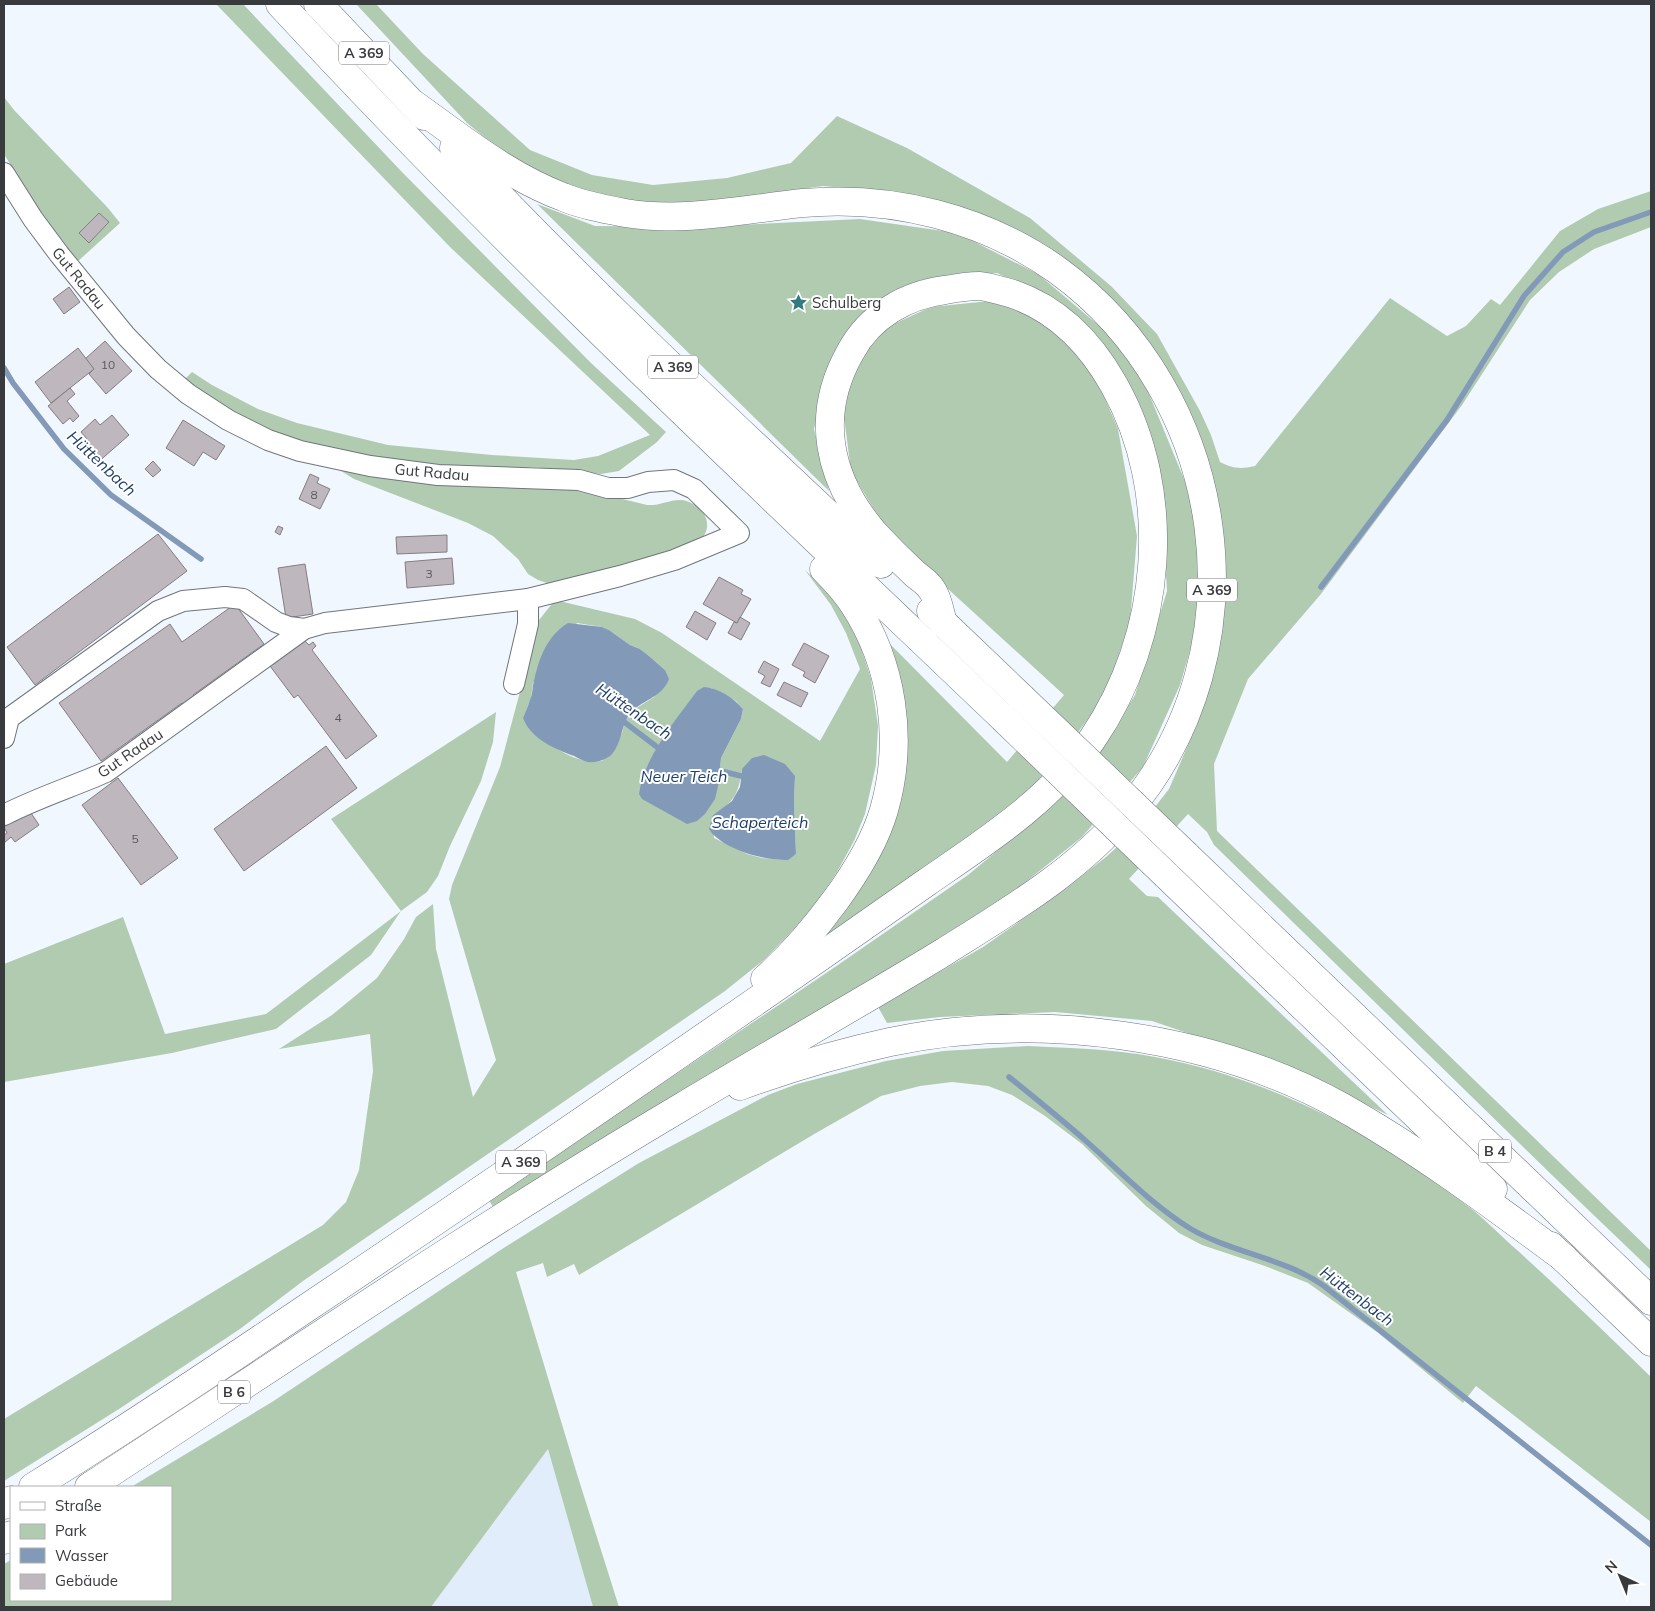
<svg xmlns="http://www.w3.org/2000/svg" width="1655" height="1611" font-family="Mulish,sans-serif">
	<style>
		.built { fill: #e2edfb }
		.green { fill: #b1cbb1; fill-rule: evenodd }
		.water { fill: #829ab7 }
		.lines { fill: none; stroke-linecap: round; stroke-linejoin: round }
		.stream { stroke: #829ab7; stroke-width: 5.5 }
		.building { fill: #beb7bd; stroke: #847d83 }
		.minor-casing { stroke: #71767c; stroke-width: 22 }
		.highway-casing { stroke: #71767c; stroke-width: 29 }
		.minor { stroke: #fff; stroke-width: 20 }
		.highway { stroke: #fff; stroke-width: 28 }
		.highway-bridge-casing { stroke: #71767c; stroke-width: 29; stroke-linecap: butt }
		.highway-bridge { stroke: #fff; stroke-width: 28 }
		.labels { text-anchor: middle; dominant-baseline: central; stroke-width: 4; stroke-linejoin: round; paint-order: stroke }
		.number-label { font-size: 12px; fill: #5a595d }
		.shield { fill: #fff; stroke: #747577; stroke-width: 1 }
		.shield-label { font-size: 14px; font-weight: bold; fill: #383a3d }
		.street-label { font-size: 15px; fill: #383a3d; stroke: #fff }
		.poi-label { font-size: 15px; fill: #383a3d; stroke: #fff; text-anchor: start }
		.water-label { font-size: 16px; font-style: italic; fill: #1d3f68; stroke: #fff }
	</style>
	<rect width="100%" height="100%" fill="#f1f7ff"/>
	<path class="built" d="M548 1449 593 1607H431Z"/>
	<g class="green">
		<path d="M216 4H243L401 171 591 363 666 432 657 442 619 471 601 474 533 467H451L380 458 315 447 268 431 220 405 184 380 192 372 212 385 258 409 297 423 388 445 492 455 574 460 598 456 650 435 450 247Z"/>
		<path d="M356 4H376L423 54 530 150 592 175 653 185 727 178 791 163 837 116 907 148 1030 218 1111 286 1157 334 1200 411 1211 435 1220 462C1234 469 1241 469 1255 466L1390 298 1447 336 1466 326 1491 299 1500 305 1560 231 1598 209 1651 191V227L1594 249 1559 272 1530 300 1462 405 1321 594 1248 679 1214 764 1217 831 1651 1251V1270L1555 1178 1214 845 1207 832 1188 814 1129 879 1147 896 1158 897 1388 1115 1293 1069 1152 1021 1055 1012 940 1017 887 1023 878 1007 983 947 1053 898 1106 857 1140 826 1169 789 1198 722 1225 606V576L1218 512 1200 443 1189 413 1172 379 1148 343 1125 316 980 215 902 193 823 186 714 201 665 206 583 195 516 163 467 123Z"/>
		<path d="M4 97 14 110 108 208 120 223 76 263 31 199 4 154Z"/>
		<path d="M537 204 595 226 699 227 860 219 957 233 1038 274 1116 340 1147 389 1191 496 1201 584 1193 640 1180 685 1143 767 1082 837 988 912 493 1207 489 1200 835 967 968 875 1051 806 1108 737 1135 695 1167 591 1160 477 1101 343 1065 306 997 273 921 280 864 313 829 364 814 429 829 491Z"/>
		<path d="M999 300 1048 324 1092 368 1118 429 1137 536 1130 622 1104 697 1062 754 1033 786 1004 812 807 950 900 802 905 705 890 644 1007 762 1064 695 889 535 851 471 843 409 854 367 887 327 931 307Z"/>
		<path d="M330 464 586 490 647 505C660 506 670 499 682 500 705 504 717 528 697 543 693 547 685 549 679 552L550 584 538 580 528 574 518 559 493 536 468 523 354 479Z"/>
		<path d="M805 570 832 595 854 626 871 679 878 726 876 765 865 814 854 841 837 872 813 908 794 929 765 959 725 991 303 1281 240 1329 119 1409 4 1481V1419L323 1225 346 1202 359 1170 373 1071 370 1034 279 1049 332 1015 377 978 404 939 416 917 433 904 436 949 473 1097 496 1060 449 899 452 885 500 767 539 620 555 600 635 619 662 633 820 741 860 669 846 633 831 605ZM577 623 602 627 609 630 630 645 640 649 649 656 665 670 654 697 632 711 625 721 622 733 602 761C566 764 548 741 523 718L531 699 533 683ZM711 688 736 701 743 709 741 719 721 758 719 782 641 783 657 747 674 722ZM742 769 795 776 794 802 796 854 783 860 762 858 747 854 714 838 713 815C735 801 738 795 742 769Z"/>
		<path d="M496 712 493 742 481 781 450 846 438 876 427 892 401 911 371 955 276 1029 172 1053 4 1082V964L123 917 165 1034 266 1014 401 911 331 819Z"/>
		<path d="M1028 1046C1070 1048 1114 1049 1155 1057 1270 1078 1378 1135 1469 1207 1486 1220 1501 1236 1517 1250 1562 1291 1607 1334 1651 1377V1522L1476 1386 1463 1403 1377 1332 1308 1283 1265 1266 1202 1245 1179 1233 1146 1206 1082 1144 1045 1116 1012 1095 988 1086 952 1082 920 1086 881 1096 816 1133 579 1275 574 1264 547 1277 543 1263 516 1272 577 1474 619 1607H593L548 1449 431 1607H4V1564L11 1560V1600H171V1487H131L272 1402 499 1251 639 1163 768 1095 797 1084 886 1061 943 1051Z"/>
	</g>
	<g class="water">
		<path d="M568 623 602 627 609 630 630 645 640 649 649 656 665 670 669 679C663 696 644 700 632 711 620 724 623 744 610 756 604 760 596 763 588 762 584 761 578 758 574 756 555 749 531 739 523 718 525 712 528 707 530 700 533 694 532 688 534 681 539 658 547 636 568 623Z"/>
		<path d="M704 687C718 688 734 698 743 709L741 719 721 758 719 782 715 799 705 814 697 821 687 824 642 799 639 794C644 757 675 721 697 691Z"/>
		<path d="M764 755 785 764 795 776 794 802 796 854 788 860C765 861 721 849 709 829L713 815 732 801 740 787 742 769 752 758Z"/>
	</g>
	<g class="lines">
		<g class="stream">
			<path d="M4 368 13 383 64 449 111 495 201 559"/>
			<path d="M1321 587 1447 420 1524 296 1563 252 1594 232 1651 212"/>
			<path d="M619 718 657 747 664 750"/>
			<path d="M713 769 741 776 746 779"/>
			<path d="M1009 1077C1035 1098 1061 1119 1086 1141 1120 1171 1152 1205 1191 1229 1232 1253 1285 1258 1324 1286L1651 1545"/>
		</g>
	</g>
	<g class="building">
		<path d="M99 213 109 222 89 243 79 233Z"/>
		<path d="M69 287 80 302 64 314 53 299Z"/>
		<path d="M105 341 132 371 106 394 89 374 94 369 85 359Z"/>
		<path d="M78 348 94 369 51 403 35 382Z"/>
		<path d="M70 388 75 394 67 401 79 416 73 422 70 418 63 424 48 406Z"/>
		<path d="M112 415 129 435 96 464 80 446 87 439 81 432 95 419 100 425Z"/>
		<path d="M183 420 225 446 216 460 203 452 194 466 166 448Z"/>
		<path d="M153 461 161 470 153 477 145 469Z"/>
		<path d="M310 474 319 478 317 483 330 489 320 509 299 499Z"/>
		<path d="M278 526 283 528 280 535 275 532Z"/>
		<path d="M158 534 187 571 35 685 7 647Z"/>
		<path d="M447 535V552L397 554 396 537Z"/>
		<path d="M452 558 454 584 407 588 405 562Z"/>
		<path d="M305 564 313 614 286 618 278 568Z"/>
		<path d="M719 577 743 590 741 594 751 599 737 623 703 604Z"/>
		<path d="M235 604 264 644 193 695 196 699 185 707 182 703 101 761 59 703 170 624 182 642Z"/>
		<path d="M695 611 716 623 707 640 686 627Z"/>
		<path d="M740 617 750 623 741 640 728 633 734 622 737 623Z"/>
		<path d="M305 641 309 645 313 642 316 646 312 650 377 736 346 759 298 695 294 698 270 666Z"/>
		<path d="M804 643 829 656 815 683 803 676 805 672 792 665Z"/>
		<path d="M764 661 779 669 770 687 761 683 765 676 758 672Z"/>
		<path d="M784 682 808 693 801 707 777 695Z"/>
		<path d="M326 746 357 788 244 871 214 829Z"/>
		<path d="M118 778 178 858 141 885 82 805Z"/>
		<path d="M29 810 39 825 15 842 11 837 4 843V835L7 833 4 827Z"/>
	</g>
	<g class="lines">
		<defs>
			<g id="minor">
				<path d="M4 173 33 219 59 254 126 336 158 369 188 394 228 420 268 440 300 451 370 466 438 475 579 480 608 488H628L648 482 674 480 694 489 739 533 674 560 620 576 528 599 325 623 304 629 106 772C72 787 37 798 4 815"/>
				<path d="M514 684 528 624V599"/>
				<path d="M4 738 9 718 158 611 183 601 225 597 243 599 276 622 289 627 304 629"/>
			</g>
			<g id="highway">
				<path d="M280 4C510 253 758 484 1003 718"/>
				<path d="M318 4 424 116"/>
				<path d="M454 148C590 293 736 428 881 564"/>
				<path d="M931 611 1022 698"/>
				<path d="M1186 855 1651 1301"/>
				<path d="M1166 875 1493 1189"/>
				<path d="M765 979C809 940 868 866 884 810 904 740 893 664 853 603 845 591 834 579 824 569"/>
				<path d="M740 1086C789 1068 839 1053 890 1042 1036 1011 1211 1034 1342 1107 1420 1151 1492 1205 1564 1258"/>
				<path d="M1551 1246 1651 1342"/>
				<path d="M33 1487C125 1430 215 1370 305 1309 462 1204 619 1096 775 988 826 953 877 917 927 882 988 840 1051 800 1093 738 1162 636 1175 494 1114 385 1091 344 1059 310 1013 294 1002 291 991 287 979 286 968 286 956 288 945 290 906 295 870 316 851 351 814 415 828 479 874 533 887 547 901 561 915 574 921 579 928 583 932 590 938 598 940 613 943 623"/>
				<path d="M89 1487C285 1359 479 1227 680 1108 768 1055 857 1005 944 952 1009 911 1076 872 1126 813 1266 650 1229 394 1057 270 984 218 892 195 803 203 744 209 684 223 625 213 604 209 582 205 563 197 507 176 460 137 412 103"/>
				<path d="M4 1505 11 1500"/>
				<path d="M4 1540 11 1535"/>
			</g>
		</defs>
		<use href="#minor" class="minor-casing"/>
		<use href="#highway" class="highway-casing"/>
		<use href="#minor" class="minor"/>
		<use href="#highway" class="highway"/>
		<defs>
			<g id="highway-bridge">
				<path d="M1022 698 1186 855"/>
				<path d="M1003 718 1166 875"/>
			</g>
		</defs>
		<use href="#highway-bridge" class="highway-bridge-casing"/>
		<use href="#highway-bridge" class="highway-bridge"/>
	</g>
	<defs>
		<symbol id="sight-bare" viewBox="-9 -9 18 18"><path d="M0-6L1.8-2.2L6-1.7L2.9 1.2L3.7 5.4L0 3.3L-3.7 5.4L-2.9 1.2L-6-1.7L-1.8-2.2Z" fill="#327a82" stroke="#fff" stroke-width="2.5" paint-order="stroke"/></symbol>
	</defs>
	<g fill-rule="evenodd">
		<use href="#sight-bare" x="786" y="290" width="25" height="25"/>
	</g>
	<g class="labels">
		<g class="number-label">
			<text x="108" y="364">10</text>
			<text x="314" y="494">8</text>
			<text x="429" y="573">3</text>
			<text x="338" y="717">4</text>
			<text x="135" y="838">5</text>
		</g>
		<g class="shield">
			<rect x="339" y="41.5" width="50" height="23" rx="4"/>
			<rect x="648" y="355.5" width="50" height="23" rx="4"/>
			<rect x="1187" y="578.5" width="50" height="23" rx="4"/>
			<rect x="1479" y="1139.5" width="32" height="23" rx="4"/>
			<rect x="496" y="1150.5" width="50" height="23" rx="4"/>
			<rect x="218" y="1380.5" width="32" height="23" rx="4"/>
		</g>
		<g class="shield-label">
			<text x="364" y="53">A 369</text>
			<text x="673" y="367">A 369</text>
			<text x="1212" y="590">A 369</text>
			<text x="1495" y="1151">B 4</text>
			<text x="521" y="1162">A 369</text>
			<text x="234" y="1392">B 6</text>
		</g>
		<g class="street-label">
			<text transform="translate(79 278) rotate(51)">Gut Radau</text>
			<text transform="translate(432 472) rotate(5)">Gut Radau</text>
			<text transform="translate(130 753) rotate(-34)">Gut Radau</text>
		</g>
		<g class="poi-label">
			<text x="812" y="302">Schulberg</text>
		</g>
		<g class="water-label">
			<text transform="translate(102 463) rotate(43)">Hüttenbach</text>
			<text transform="translate(634 711) rotate(34)">Hüttenbach</text>
			<text x="684" y="776">Neuer Teich</text>
			<text x="760" y="822">Schaperteich</text>
			<text transform="translate(1357 1296) rotate(37)">Hüttenbach</text>
		</g>
	</g>
	<rect width="1655" height="1611" fill="none" stroke="#383a3d" stroke-width="10"/>
	<rect x="10" y="1486" width="162" height="115" fill="#ffffff" stroke="#afb0b1"/>
	<rect x="20" y="1502" width="25" height="8" fill="#ffffff" stroke="#afb0b1"/>
	<text x="55" y="1511" font-size="15" fill="#383a3d">Straße</text>
	<rect x="20" y="1524" width="25" height="15" fill="#b1cbb1" stroke="#afb0b1"/>
	<text x="55" y="1536" font-size="15" fill="#383a3d">Park</text>
	<rect x="20" y="1548" width="25" height="15" fill="#829ab7" stroke="#afb0b1"/>
	<text x="55" y="1561" font-size="15" fill="#383a3d">Wasser</text>
	<rect x="20" y="1574" width="25" height="15" fill="#beb7bd" stroke="#afb0b1"/>
	<text x="55" y="1586" font-size="15" fill="#383a3d">Gebäude</text>
	<g transform="translate(1620 1576) rotate(316)" stroke="#ffffff" stroke-width="4" paint-order="stroke">
	<path d="M0-4L9 19L0 12L-9 19Z" fill="#383a3d"/>
	<text y="-8" font-size="14" font-weight="bold" text-anchor="middle" fill="#383a3d">N</text>
	</g>
</svg>
